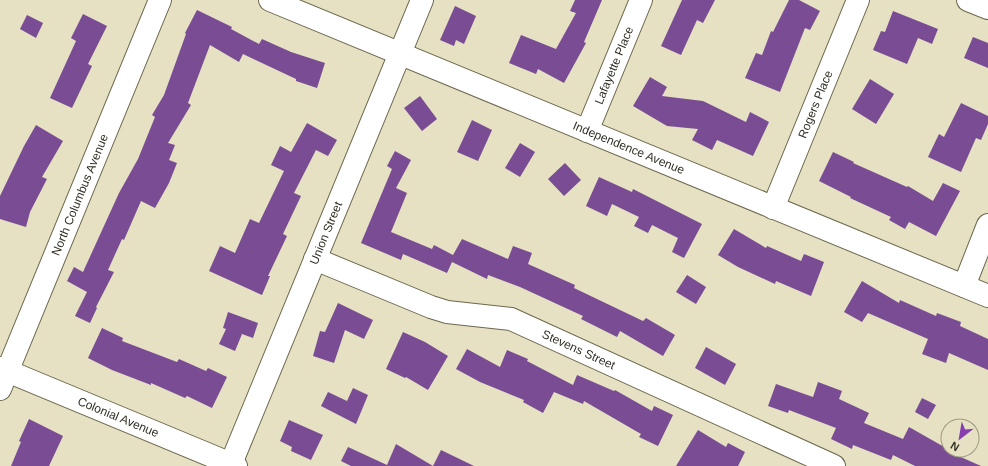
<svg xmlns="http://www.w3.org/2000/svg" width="988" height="466" font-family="Helvetica,sans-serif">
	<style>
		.building { fill: #794c94 }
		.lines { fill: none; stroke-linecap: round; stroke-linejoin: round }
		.minor-casing { stroke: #6c674d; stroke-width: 24 }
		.minor { stroke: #fff; stroke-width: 22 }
		.labels { text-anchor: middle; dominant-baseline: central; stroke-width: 4; stroke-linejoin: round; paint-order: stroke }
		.street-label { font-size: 12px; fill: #312f24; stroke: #e6e1c3 }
	</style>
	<rect width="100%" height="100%" fill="#e6e1c3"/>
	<g class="building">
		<path d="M575 0H602L584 42 586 43 564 83 538 69 536 74 509 63 521 35 556 49 576 13 570 11Z"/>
		<path d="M682 0H715L703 23 697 20 681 55 661 46Z"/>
		<path d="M789 0H799L820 11 810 30 805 28 780 92 745 78 756 53 762 55 771 31 773 32Z"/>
		<path d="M455 6 476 16 464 44 456 40 454 46 440 40Z"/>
		<path d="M197 10 232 27 231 29 259 44 262 39 291 52 325 63 317 88 296 81V79L243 54 239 62 210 45 188 103 191 105 168 143 175 145 169 160 177 163 169 183 155 208 141 201 124 240 122 239 108 270 114 272 96 307 97 308 90 323 75 316 87 292 67 281 74 267 83 272 119 193 138 159 155 117 152 115 164 95 186 34 185 33Z"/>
		<path d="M893 11 938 29 932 44 918 38 907 64 873 50 881 31 885 32Z"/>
		<path d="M83 14 107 26 88 64 92 66 72 108 50 98 76 41 71 38Z"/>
		<path d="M27 15 43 23 36 38 20 29Z"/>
		<path d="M973 37 988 43V68L964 58Z"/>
		<path d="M650 77 667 87 662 96 703 101 746 122 750 112 769 122 753 156 717 140 712 150 692 140 698 129 667 126 633 106Z"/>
		<path d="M870 79 894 94 876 124 852 109Z"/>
		<path d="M420 96 437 119 422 131 404 108Z"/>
		<path d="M961 103 988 116V124L981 140 976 138 961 172 928 157 939 134 944 137Z"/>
		<path d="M472 120 492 130 478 161 457 152Z"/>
		<path d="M307 123 337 140 328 156 316 150 294 193 301 196 283 234 287 236 268 276H270L262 295 209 271 220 246 235 253 250 219 259 223 284 171 271 165 280 146 291 152Z"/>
		<path d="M36 125 63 141 42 177 47 179 30 212 26 227 0 219V196L24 146Z"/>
		<path d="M520 143 535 152 520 177 505 168Z"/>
		<path d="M395 151 411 160 396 188 407 193 391 232 432 249 434 245 453 255 462 239 508 259 513 246 532 253 528 264 575 285 574 288 643 321 646 318 675 335 663 356 620 331 617 337 581 319 583 316 520 287 488 275 487 279 452 262 447 273 403 254 401 260 361 243 392 169 387 166Z"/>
		<path d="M833 152 854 162 853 163 907 187 908 186 933 201 943 183 960 191 936 236 909 222 905 229 889 220 891 217 850 198 851 197 819 181Z"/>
		<path d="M565 163 581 180 564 196 548 179Z"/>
		<path d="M599 177 632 192 633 189 702 224 684 258 672 252 678 238 652 225 648 233 634 226 639 217 612 204 607 216 586 206Z"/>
		<path d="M734 229 766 248 767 246 801 261 804 254 824 262 811 296 776 281 775 284 738 267 718 255Z"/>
		<path d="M687 275 706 287 696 304 676 292Z"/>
		<path d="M862 281 899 303 900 300 936 316 937 313 961 322 960 326 988 339V370L949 353 946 363 922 354 928 339 868 313 862 322 844 312Z"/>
		<path d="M338 303 373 320 364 339 345 330 334 363 313 356 320 331 325 332Z"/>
		<path d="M228 312 258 323 253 338 242 334 235 351 219 344 226 329 223 328Z"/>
		<path d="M102 328 123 338 122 341 177 362 179 359 206 371 208 368 227 377 212 408 187 396 185 398 151 383V385L112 370 88 358Z"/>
		<path d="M403 332 425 342 448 356 428 390 406 377 405 378 386 369Z"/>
		<path d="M706 347 736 364 725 385 695 368Z"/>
		<path d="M467 349 500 367 507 350 528 359 527 361 573 385 577 375 614 391 615 390 652 411 654 406 673 415 658 446 639 437 641 434 584 401 583 404 554 392 543 413 523 402 524 400 480 382 456 369Z"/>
		<path d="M818 382 842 391 839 399 869 413 864 423 903 439 909 427 946 448 945 450 981 466H915L893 455 891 460 853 445 852 449 831 439 836 428 789 410 788 413 768 406 776 384 813 397Z"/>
		<path d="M353 388 368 395 356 424 321 406 328 392 347 401Z"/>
		<path d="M922 398 936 405 928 419 915 412Z"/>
		<path d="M29 419 63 436 49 466H11L21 442 19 441Z"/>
		<path d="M289 420 323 435 311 460 291 451 292 447 280 441Z"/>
		<path d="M698 430 726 447 728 443 745 452 738 466H676Z"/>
		<path d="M396 444 433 466 441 450 474 466H351L341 461 348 447 387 465Z"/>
	</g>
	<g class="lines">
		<defs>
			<g id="minor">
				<path id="s1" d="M270 0 988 296"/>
				<path d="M968 0 988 8"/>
				<path id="s2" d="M587 131 641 0"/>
				<path id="s3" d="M773 208 858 0"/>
				<path id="s4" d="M315 259 431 307 447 312 511 319 834 466"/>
				<path d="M964 286 988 225"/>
				<path id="s5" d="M0 368 236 466"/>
				<path id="s6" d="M0 389 160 0"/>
				<path id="s7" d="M230 466 422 0"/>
			</g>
		</defs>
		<use href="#minor" class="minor-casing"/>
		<use href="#minor" class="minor"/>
	</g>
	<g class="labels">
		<g class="street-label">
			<text stroke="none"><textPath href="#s2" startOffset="71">Lafayette Place</textPath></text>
			<text stroke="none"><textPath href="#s3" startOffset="112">Rogers Place</textPath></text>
			<text stroke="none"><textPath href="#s1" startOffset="388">Independence Avenue</textPath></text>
			<text stroke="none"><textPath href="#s6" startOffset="210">North Columbus Avenue</textPath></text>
			<text stroke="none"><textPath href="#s7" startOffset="252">Union Street</textPath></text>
			<text stroke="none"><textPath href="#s4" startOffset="281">Stevens Street</textPath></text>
			<text stroke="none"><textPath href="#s5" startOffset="128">Colonial Avenue</textPath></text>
		</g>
	</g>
	<g transform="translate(960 438) rotate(211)"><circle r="19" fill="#e6e1c3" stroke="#9e9a83"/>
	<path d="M0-3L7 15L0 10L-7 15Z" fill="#873eb0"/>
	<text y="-6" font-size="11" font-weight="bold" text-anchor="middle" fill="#312f24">N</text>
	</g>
</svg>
